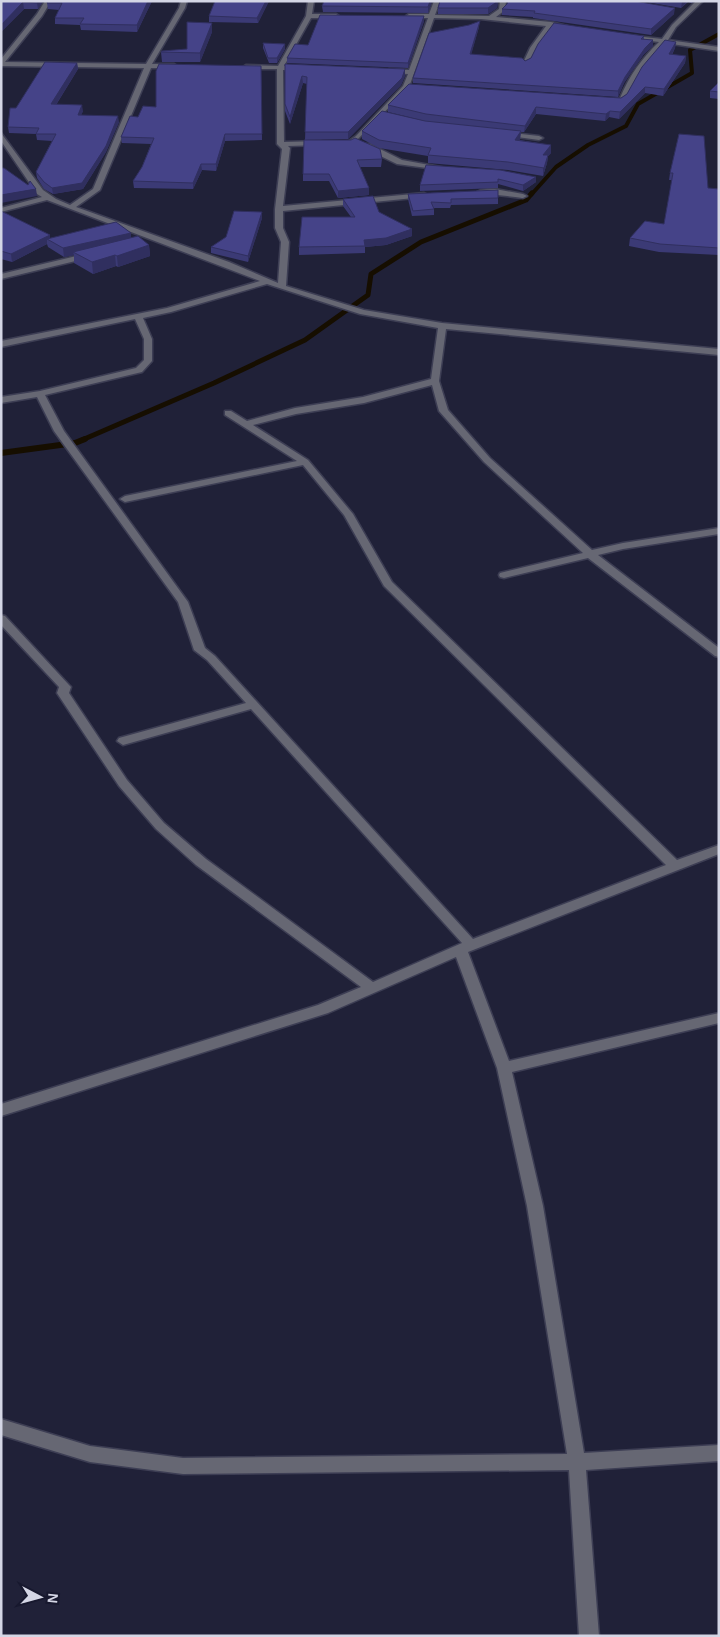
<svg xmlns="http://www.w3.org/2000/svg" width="720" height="1637" font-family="Helvetica,sans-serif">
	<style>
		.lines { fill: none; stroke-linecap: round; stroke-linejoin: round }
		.stream-far2 { stroke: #160e00; stroke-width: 4 }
		.stream-far1 { stroke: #160e00; stroke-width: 5 }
		.stream { stroke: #160e00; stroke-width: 6 }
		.minor-casing { stroke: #3d3e54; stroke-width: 3 }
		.minor { fill: #666773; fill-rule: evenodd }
		.wall { fill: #3b3a75 }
		.shaded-wall { fill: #302f5f }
		.building { fill: #454388; stroke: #302f5f }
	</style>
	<rect width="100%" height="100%" fill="#202138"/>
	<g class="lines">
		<path class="stream-far2" d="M531 195 556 167 588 145 626 126 638 104 692 73 690 50 719 34"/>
		<path class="stream-far1" d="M82 440 214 383 305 340 368 295 371 274 421 242 526 200 532 193"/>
		<path class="stream" d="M1 453 75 443 85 439"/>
		<defs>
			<g id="minor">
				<path d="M45 1H51L42 16 5 62 146 64 179 8 181 1H187L185 8 152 64H174L177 66 174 68H151L100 190 76 207 229 262 278 283 281 242 275 228V209L282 149 277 144V69H246L243 67 246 65 278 66 306 16 308 1H314L312 14H336L339 16 336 18H311L284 66H301L304 68 301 70H283L284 142 321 141 325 143 321 145 288 146 290 148 283 206 424 193 428 195 424 197 283 211V228L289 242 286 286 364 310 442 323 719 349V355L446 329 439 381 448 410 490 458 592 550 623 543 719 528V534L623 549 598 555 719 648V657L715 656 588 558 504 578 500 577 499 575 500 573 583 553 484 462 439 411 432 385 364 403 296 414 253 425 308 460 353 514 392 582 677 860 719 845V854L468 952 509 1061 719 1013V1023L512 1072 543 1206 584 1453 719 1445V1461L586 1470 599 1636H579L569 1470 183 1474 90 1462 1 1435V1419L90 1446 183 1458 567 1454 527 1206 497 1068 456 957 328 1013 1 1116V1104L318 1005 361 987 196 865 156 829 119 786 57 693 59 687 1 625V615L5 616 69 685 71 687 69 693 127 780 164 823 206 859 373 982 462 943 251 709 123 745 117 741 119 738 246 703 207 660 194 650 178 602 54 431 37 397 1 403V397L40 391 136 368 144 360V339L135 319 1 347V341L167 308 260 281 47 200 1 212V208L42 197 37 194 1 141V133L43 190 56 199 70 205 93 189 144 68 1 66V59L37 14ZM267 284 360 314 438 328 431 379 363 397 295 408 247 421 231 411H225V415L297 461 125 496 120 499 125 502 303 465 344 515 384 586 666 865 473 939 215 656 205 648 188 602 64 431 45 395 142 372 152 361V339L143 318 171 312Z"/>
				<path d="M434 1H440L435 15 489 16 499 9 500 1H506L505 10 496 17 551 22 571 27 568 29 552 27 536 48 529 63 526 65 523 63 530 48 546 26 481 19 434 18 409 87 353 144H339V142L349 141 356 136 403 86 408 74 389 73 386 71 389 69 409 70 428 18H409L406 16 409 14H429Z"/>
				<path d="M696 1H703L676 27 668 40 719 47V51L665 43C646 61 637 77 625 100L620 103 608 102V100L620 98C629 76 642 58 659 42L628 38 626 35 662 39 672 25Z"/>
				<path d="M504 132 539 136 543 138 539 140 502 135V133Z"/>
				<path d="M364 144H370L402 160 446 168 442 170 397 164 364 148Z"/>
				<path d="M495 189 523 194 527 196 523 198C516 197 480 193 477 192L481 190Z"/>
				<path d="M89 253 93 255 92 257 1 279V274Z"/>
			</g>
		</defs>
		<use href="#minor" class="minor-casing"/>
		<use href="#minor" class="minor"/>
	</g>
	<g class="wall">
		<path d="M1 1H43L38 9H24L1 32Z"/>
		<path d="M48 1H152L137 32 81 30 80 25 55 24V18L59 10 48 9 47 3Z"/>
		<path d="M215 1H269L258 23 209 22V16Z"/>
		<path d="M432 1 428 13 323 12 322 6Z"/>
		<path d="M440 1H498L497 8 488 14H438V8Z"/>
		<path d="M640 1H693L692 3 688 2 681 8Z"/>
		<path d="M507 4 674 14 651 35 533 18V17L502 15V9Z"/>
		<path d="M424 21 408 68 287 63V58Z"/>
		<path d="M212 23V32L200 62H162L161 52 187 49Z"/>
		<path d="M479 27 471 54 525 61 644 36V39L653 46 644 54 624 83 618 97 413 83V78Z"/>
		<path d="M676 42 675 48 672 55 686 56 685 63 663 96 645 93 619 119 609 117 605 121 536 114 524 132H521L520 139 519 140 551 145V153L548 156 547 163 543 176 508 170 428 163V156L379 148 362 139V131L425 121 388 112V105L621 98 627 94Z"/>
		<path d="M263 43 285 44V49L277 63H269L263 48Z"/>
		<path d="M77 63 78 69 56 105 83 111 81 115 119 122 106 152 83 189 53 194 44 189 37 178 36 172 52 141 37 140 36 134 9 133 8 127 16 108Z"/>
		<path d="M285 64 405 69V76L401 85 348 139 305 140 307 84 303 83 290 124 285 111Z"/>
		<path d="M261 66 262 140 225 141 216 171 202 170 193 189 134 188 133 181 142 167 151 144 122 143 121 137 138 117 156 107Z"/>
		<path d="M719 82V99L710 98V91Z"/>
		<path d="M679 134 708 188 719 189V255L659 252 629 246 630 238 664 224 672 180H669L670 173Z"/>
		<path d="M351 140 382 159 381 167H360L369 188V195L338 198 329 181H303V174Z"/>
		<path d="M500 170 536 182 523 191 498 184V188L420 191V185Z"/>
		<path d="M498 190V204L451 205 450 208H434V215L412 216 408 199V194Z"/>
		<path d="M343 199 379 212 412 236 386 245 365 247V253L299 255V247L351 217 343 206Z"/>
		<path d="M1 211 50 235V238L131 233V238L149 245 150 256 118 267 116 266 93 274 74 263V255L64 257 48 247 47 244 12 262 1 259Z"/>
		<path d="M262 218 248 262 211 253V247L226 237Z"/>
	</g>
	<g class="shaded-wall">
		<path d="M38 1H43L38 9 37 3Z"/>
		<path d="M148 1H152L137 32V25Z"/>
		<path d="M266 1H269L258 23 257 18Z"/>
		<path d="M430 1H432L428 13V7Z"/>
		<path d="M498 1 497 8 488 14V8Z"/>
		<path d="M683 1H688L681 8 682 2Z"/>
		<path d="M23 2 24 9 1 32V25Z"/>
		<path d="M675 8 674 14 651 35V29Z"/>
		<path d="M424 16V21L408 68V63Z"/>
		<path d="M480 21 479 27 470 59V54Z"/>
		<path d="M212 23V32L200 62V53Z"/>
		<path d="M653 40V46L644 54 624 83 618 97V91L625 77 645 48Z"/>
		<path d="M676 42 675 48 668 61 669 54Z"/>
		<path d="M285 44V49L277 63V58Z"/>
		<path d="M686 56 685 63 663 96 664 89Z"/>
		<path d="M77 63 78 69 52 111 51 104Z"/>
		<path d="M405 69V76L401 85 348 139V132Z"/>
		<path d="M302 76 303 83 290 124V117Z"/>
		<path d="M645 87V93L619 119 620 112Z"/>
		<path d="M82 105 83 111 79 121 78 115Z"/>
		<path d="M536 107V114L524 132 525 126Z"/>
		<path d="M610 111 609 117 605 121 606 114Z"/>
		<path d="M118 116 119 122 106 152 83 189 53 194 52 188Z"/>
		<path d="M521 131 520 139 515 148V140Z"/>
		<path d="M225 134V141L216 171V164Z"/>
		<path d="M551 145V153L548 156 547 163 543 176V155Z"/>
		<path d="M201 164 202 170 193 189V183Z"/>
		<path d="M536 177V182L523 191V185Z"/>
		<path d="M369 188V195L338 198V191Z"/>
		<path d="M36 189 37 196 1 203V195Z"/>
		<path d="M262 212V218L248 262V256Z"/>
		<path d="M412 229V236L386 245 365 247 364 240Z"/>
		<path d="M131 233V241L73 252 74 255 64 257 63 248Z"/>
		<path d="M50 235V241L47 239V244L12 262 11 254Z"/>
		<path d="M149 245 150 256 118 267 117 256Z"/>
		<path d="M115 255 116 266 93 274 92 262Z"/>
	</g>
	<g class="building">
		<path d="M1 1H38L37 3 23 2 1 25Z"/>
		<path d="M48 1H148L137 25 80 24 84 18H55L62 3H47Z"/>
		<path d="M215 1H266L257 18 209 16Z"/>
		<path d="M324 1H430L428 7 322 6Z"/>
		<path d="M440 1H498L488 8H438Z"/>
		<path d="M508 1H635L675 8 651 29 534 13 535 11 502 9 507 4Z"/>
		<path d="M320 15 424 16 408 63 287 58 295 44 308 45Z"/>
		<path d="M480 21 470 54 522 58 525 61 531 58 538 44 554 23 644 36 641 39 653 40 645 48 625 77 618 91 413 78 429 33 469 25Z"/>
		<path d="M187 22 212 23 200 53 161 52 162 51 187 49Z"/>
		<path d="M665 40 676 42 669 54 686 56 664 89 645 87 620 112 610 111 606 114 536 107 525 126 426 114 388 105 409 84 621 98 627 94 642 67Z"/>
		<path d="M263 43 285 44 277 58H268Z"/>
		<path d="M45 62 77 63 51 104 82 105 78 115 118 116 106 146 82 183 52 188 44 182 36 172 56 134H36L39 128 8 127 10 108H16Z"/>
		<path d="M159 64 261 66 262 134H225L216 164H201L193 183 133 181 142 167 154 138 121 137 130 116 138 117 143 106 156 107V71Z"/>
		<path d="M285 64 405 69 402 78 348 132H305L307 77 302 76 290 117 285 104Z"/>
		<path d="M719 82V92L710 91Z"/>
		<path d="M382 111 425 121 521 131 515 140 551 145 543 155H548L544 168 508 162 428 155 431 148 379 140 362 131Z"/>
		<path d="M679 134 704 136 708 188 719 189V248L660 244 630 238 645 221 664 224 673 173H670Z"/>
		<path d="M355 138 380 149 382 159 357 160 369 188 338 191 329 174H303L304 140H351Z"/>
		<path d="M426 165 500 170 536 177 523 185 498 179V182L420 185Z"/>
		<path d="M1 168H4L28 185 30 181 36 189 1 195Z"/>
		<path d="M498 190V198L451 199V203L431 202 434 209 413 211 408 194Z"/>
		<path d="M373 196 379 212 412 229 386 238 364 240 365 246 299 247 302 217H355L343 199Z"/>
		<path d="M1 211 50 235 11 254 1 251Z"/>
		<path d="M234 211 262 212 248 256 211 247 226 237Z"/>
		<path d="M116 222 131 233 63 248 47 239Z"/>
		<path d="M138 236 149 245 117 256 115 255 92 262 73 252Z"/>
	</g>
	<rect width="720" height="1637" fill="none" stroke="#d4d6e5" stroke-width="5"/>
	<g transform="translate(40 1597) rotate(96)" stroke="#17182e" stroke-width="4" paint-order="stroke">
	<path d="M0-4L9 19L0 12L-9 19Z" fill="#d4d6e5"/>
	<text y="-8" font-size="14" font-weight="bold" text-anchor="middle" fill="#d4d6e5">N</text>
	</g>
</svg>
